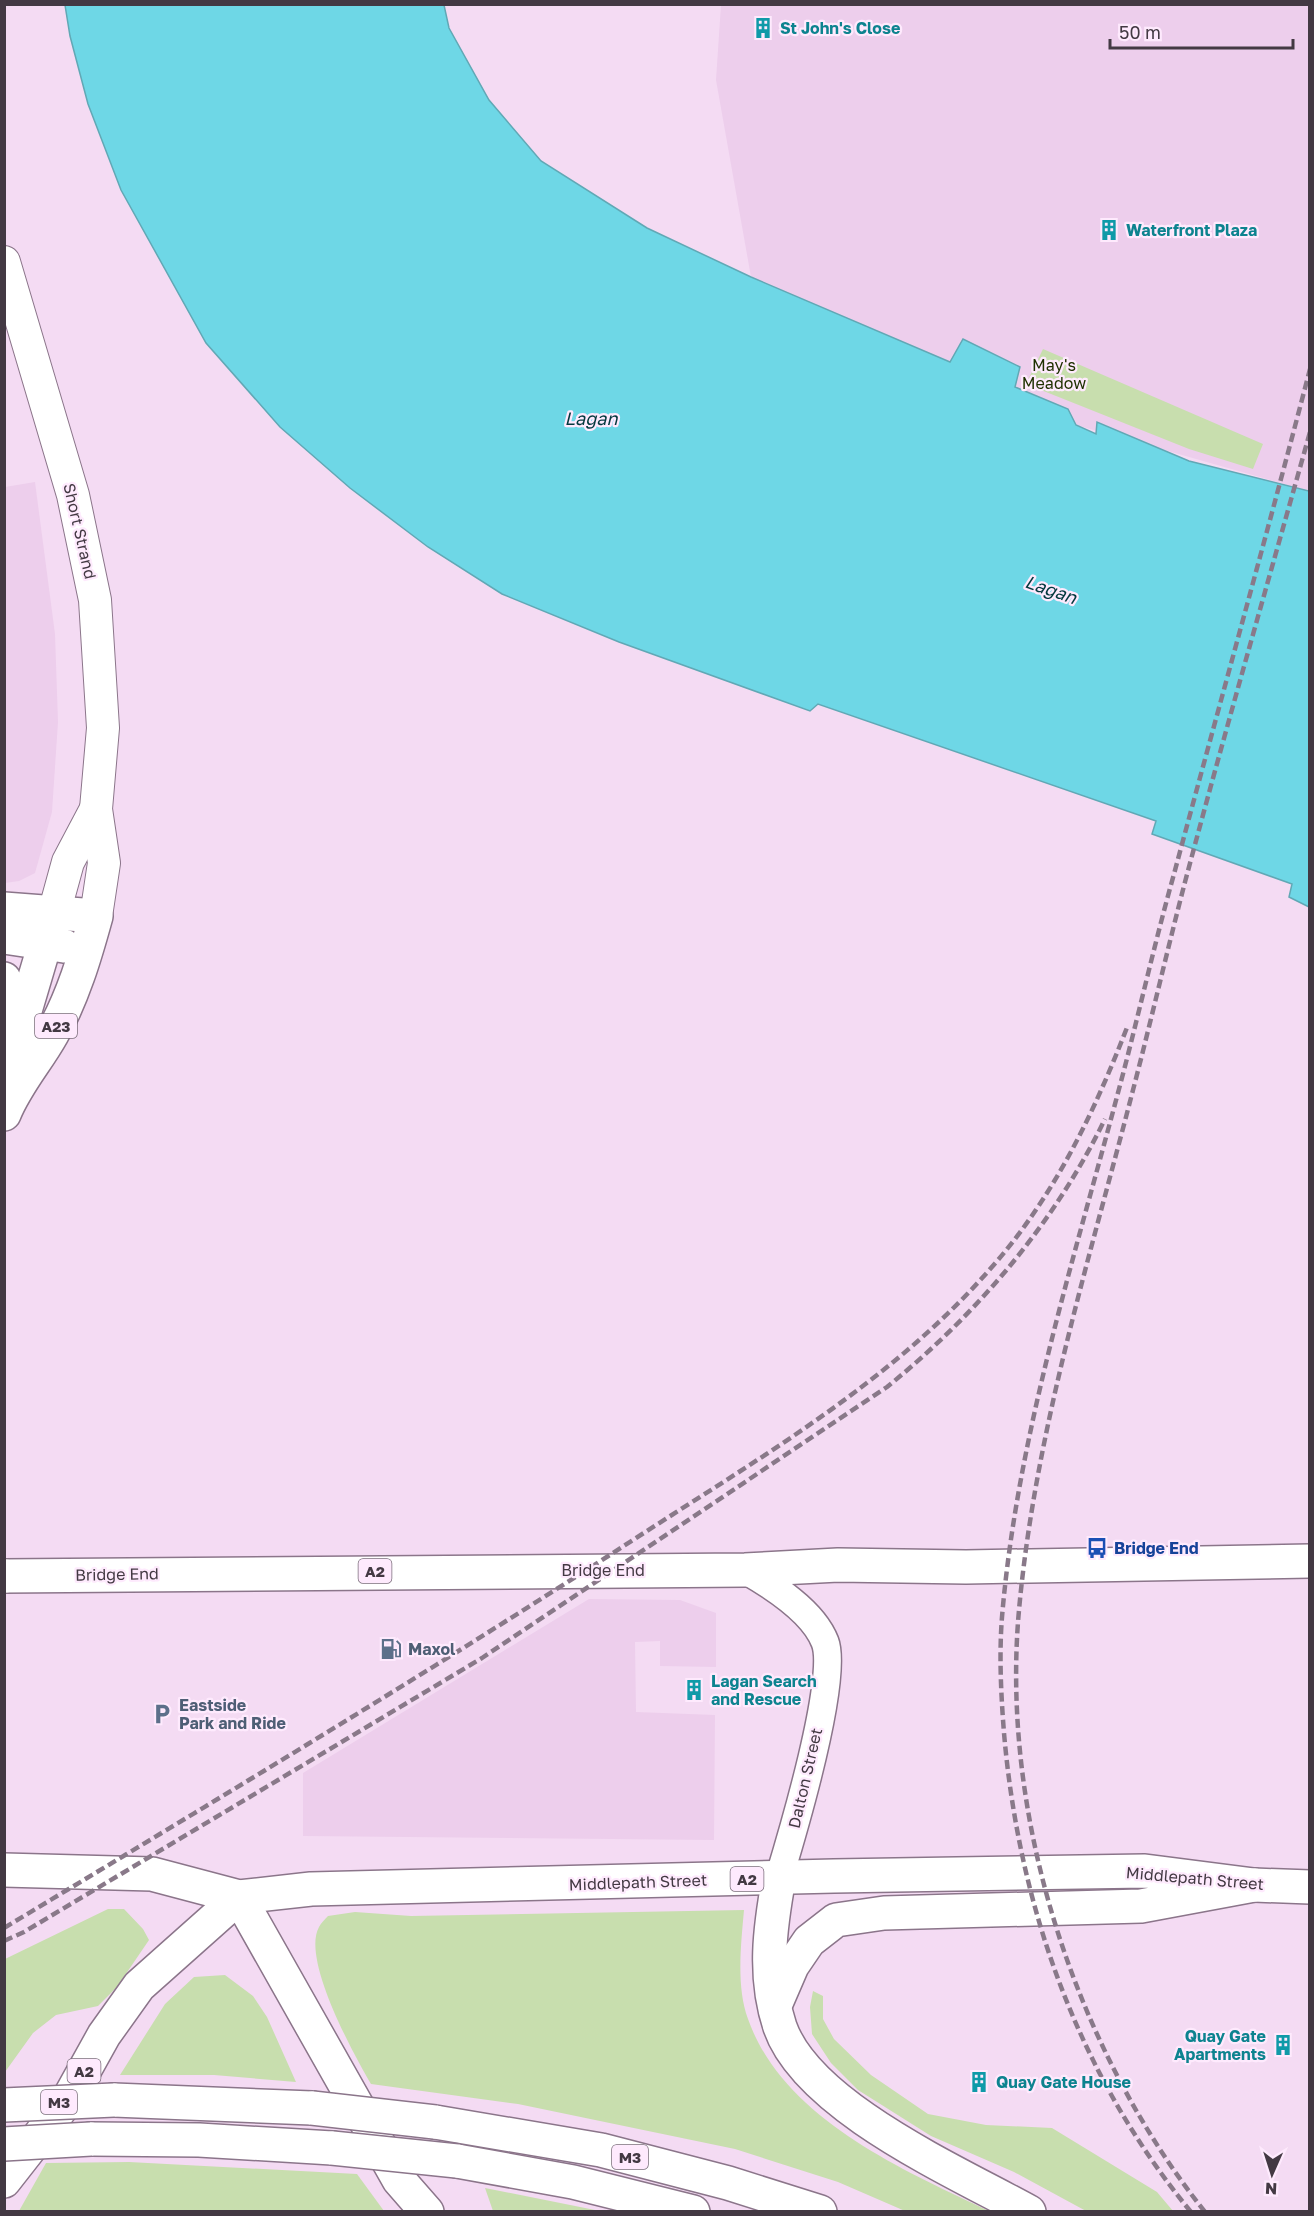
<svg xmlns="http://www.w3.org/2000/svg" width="1314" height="2216" font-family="'Golos Text',sans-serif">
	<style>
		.built { fill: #edceec }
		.green { fill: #c8deae }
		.water { fill: #6ed7e6; stroke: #61a8b5; stroke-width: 1.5 }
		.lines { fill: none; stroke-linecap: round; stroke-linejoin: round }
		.tertiary-casing { stroke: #8b758a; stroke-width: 30 }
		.secondary-casing { stroke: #8b758a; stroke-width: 34 }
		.primary-casing { stroke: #8b758a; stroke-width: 36 }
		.trunk-casing { stroke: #8b758a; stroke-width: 36 }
		.motorway-casing { stroke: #8b758a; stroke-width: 36 }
		.tertiary { stroke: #fff; stroke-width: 27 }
		.secondary { stroke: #fff; stroke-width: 32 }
		.primary { stroke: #fff; stroke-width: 33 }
		.trunk { stroke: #fff; stroke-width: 33 }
		.motorway { stroke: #fff; stroke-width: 33 }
		.rail { stroke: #897989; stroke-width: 4.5; stroke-dasharray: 9 4.5; stroke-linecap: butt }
		.motorway-bridge-casing { stroke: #8b758a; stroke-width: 36; stroke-linecap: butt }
		.motorway-bridge { stroke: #fff; stroke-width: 33 }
		.labels { text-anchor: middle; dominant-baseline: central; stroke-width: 4.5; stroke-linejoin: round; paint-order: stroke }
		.shield { fill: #feeafd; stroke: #7b6e7b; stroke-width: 1.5 }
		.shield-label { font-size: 15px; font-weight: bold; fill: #433943 }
		.culture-label { font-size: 16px; font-weight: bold; fill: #0d838f; stroke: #feeafd; text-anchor: start }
		.park-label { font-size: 16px; fill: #1e3000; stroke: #feeafd }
		.street-label { font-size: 16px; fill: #433943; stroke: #feeafd }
		.transit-label { font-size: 16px; font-weight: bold; fill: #164399; stroke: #feeafd; text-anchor: start }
		.service-label { font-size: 16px; font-weight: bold; fill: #4e5e75; stroke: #feeafd; text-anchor: start }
		.water-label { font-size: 18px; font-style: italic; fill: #03383e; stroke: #feeafd }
	</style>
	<rect width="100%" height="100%" fill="#f4dbf3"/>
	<g class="built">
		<path d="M721 5H1309V491L1076 425 751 277 716 80Z"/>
		<path d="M35 482 55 634 58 722 52 812 35 873 19 881 5 883V487Z"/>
		<path d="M589 1599 680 1600 716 1613V1667L660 1666V1641L635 1642 636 1712 715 1715 714 1840 303 1836V1773Z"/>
	</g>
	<g class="green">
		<path d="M1043 349 1263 444 1253 469 1189 449 1026 384Z"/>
		<path d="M108 1909H124L143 1929 149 1940 117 1987 98 2006 56 2015 33 2033 5 2072V1959Z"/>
		<path d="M744 1910C741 1944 736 1987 748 2019 783 2118 901 2169 989 2211H905L838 2182 735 2149 518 2104 371 2084C354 2055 301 1959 319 1927 321 1923 325 1919 328 1916L355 1912 411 1916Z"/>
		<path d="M225 1975 253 1996 267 2017 296 2082 214 2075H120L165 2004 194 1977Z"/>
		<path d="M813 1991 823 1996V2019L834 2039 871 2075 928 2114 986 2125 1052 2128 1157 2192 1173 2211H1086L1014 2172 931 2136 858 2090 831 2063 812 2034 810 2007Z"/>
		<path d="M129 2162 357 2174 384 2211H19L46 2163Z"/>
		<path d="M485 2188 600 2211H493Z"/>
	</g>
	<path class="water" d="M65 5H444L449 28 489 100 541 161 647 228 751 277 950 362 963 339 1020 367 1015 387 1068 409 1076 425 1096 434 1097 422 1189 461 1309 491V907L1289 897 1292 884 1152 834 1156 821 818 704 810 711 619 642 502 594 428 547 350 488 280 427 206 343 121 190 88 104 70 36Z"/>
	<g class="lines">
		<defs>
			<path id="tertiary" d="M745 1570C773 1586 813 1611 825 1642 839 1678 792 1835 779 1878"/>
			<g id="secondary">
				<path d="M4 262 73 495 95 600 103 728 96 809 104 863 96 916"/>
				<path d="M54 913 68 862 96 809"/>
			</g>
			<g id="primary">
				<path d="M4 909 96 916C85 956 73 997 52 1034 37 1061 16 1084 4 1114"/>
				<path d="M4 937 64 946"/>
				<path d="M4 979 22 1021"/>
				<path d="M12 1089 22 1021 54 913"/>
				<path d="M4 1576 745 1570 838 1565 966 1567 1310 1561"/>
				<path d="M4 1870 152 1874 239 1897 311 1889 834 1876 1145 1871 1254 1885 1310 1887"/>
			</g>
			<g id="trunk">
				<path d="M4 1576H5"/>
				<path d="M4 2181 69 2098 104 2035 139 1986 239 1897"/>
			</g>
			<g id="motorway">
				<path d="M779 1878C770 1927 763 1977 780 2027 808 2107 957 2172 1029 2212"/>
				<path d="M239 1897 399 2180 427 2212"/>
				<path d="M776 2003 792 1966 809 1941 836 1920 884 1913 1141 1906 1254 1885"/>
				<path d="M114 2100 312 2108"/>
				<path d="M435 2122 601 2150 728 2183 820 2212"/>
				<path d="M91 2139 199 2140 332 2148"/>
				<path d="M457 2161 573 2182 693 2212"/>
			</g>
		</defs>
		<use href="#tertiary" class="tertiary-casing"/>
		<use href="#secondary" class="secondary-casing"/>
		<use href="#primary" class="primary-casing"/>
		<use href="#trunk" class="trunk-casing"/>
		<use href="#motorway" class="motorway-casing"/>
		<use href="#tertiary" class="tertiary"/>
		<use href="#secondary" class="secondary"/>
		<use href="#primary" class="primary"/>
		<use href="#trunk" class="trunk"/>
		<use href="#motorway" class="motorway"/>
		<g class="rail">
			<path d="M4 1928C215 1801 426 1674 633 1540 759 1458 892 1382 991 1268 1054 1197 1094 1113 1128 1025"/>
			<path d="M4 1941 24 1932 482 1658 887 1387C977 1314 1054 1224 1105 1119"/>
			<path d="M1191 2212C1079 2076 1019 1908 1004 1733 1001 1695 999 1655 1002 1617 1017 1438 1073 1263 1119 1089 1138 1018 1154 945 1174 874 1219 706 1266 538 1310 369"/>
			<path d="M1205 2212C1076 2050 1000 1818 1019 1610 1035 1433 1089 1261 1133 1090 1151 1021 1167 951 1185 882 1225 731 1268 582 1310 432"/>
		</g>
		<defs>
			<g id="motorway-bridge">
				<path d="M4 2105 114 2100"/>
				<path d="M312 2108 435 2122"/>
				<path d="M4 2144 91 2139"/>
				<path d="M332 2148 457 2161"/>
			</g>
		</defs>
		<use href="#motorway-bridge" class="motorway-bridge-casing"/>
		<use href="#motorway-bridge" class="motorway-bridge"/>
	</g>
	<defs>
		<symbol id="building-bare" viewBox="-9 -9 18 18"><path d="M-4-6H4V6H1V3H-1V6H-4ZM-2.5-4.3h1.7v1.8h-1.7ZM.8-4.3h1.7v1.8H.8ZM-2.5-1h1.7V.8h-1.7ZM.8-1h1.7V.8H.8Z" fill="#0f9aa8" stroke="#feeafd" stroke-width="2.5" paint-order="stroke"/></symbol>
		<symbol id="bus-bare" viewBox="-9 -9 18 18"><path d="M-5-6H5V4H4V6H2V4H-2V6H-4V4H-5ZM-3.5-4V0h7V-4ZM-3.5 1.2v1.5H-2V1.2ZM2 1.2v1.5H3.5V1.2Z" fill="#1a4fb4" stroke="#feeafd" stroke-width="2.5" paint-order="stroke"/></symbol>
		<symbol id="fuel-bare" viewBox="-9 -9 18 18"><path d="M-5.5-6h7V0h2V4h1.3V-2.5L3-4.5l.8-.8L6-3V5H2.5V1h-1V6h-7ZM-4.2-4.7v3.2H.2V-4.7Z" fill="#5c6f8a" stroke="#feeafd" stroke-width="2.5" paint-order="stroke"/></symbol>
		<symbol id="parking-bare" viewBox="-9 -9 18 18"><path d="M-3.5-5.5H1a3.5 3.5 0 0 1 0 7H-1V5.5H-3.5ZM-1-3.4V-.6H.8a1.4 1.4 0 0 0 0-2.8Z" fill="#5c6f8a" stroke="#feeafd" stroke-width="2.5" paint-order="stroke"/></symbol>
	</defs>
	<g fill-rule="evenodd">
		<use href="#building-bare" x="748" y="13" width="30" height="30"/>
		<use href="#building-bare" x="1094" y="215" width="30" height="30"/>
		<use href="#bus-bare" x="1082" y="1533" width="30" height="30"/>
		<use href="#fuel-bare" x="376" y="1634" width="30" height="30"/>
		<use href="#building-bare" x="679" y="1675" width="30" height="30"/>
		<use href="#parking-bare" x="147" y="1699" width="30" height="30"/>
		<use href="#building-bare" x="1268" y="2030" width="30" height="30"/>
		<use href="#building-bare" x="964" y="2067" width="30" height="30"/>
	</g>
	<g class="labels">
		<g class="shield">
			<rect x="35" y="1014" width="42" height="24" rx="4.5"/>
			<rect x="358.5" y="1559" width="33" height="24" rx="4.5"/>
			<rect x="730.5" y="1867" width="33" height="24" rx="4.5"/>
			<rect x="67.5" y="2059" width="33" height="24" rx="4.5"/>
			<rect x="41" y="2090" width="36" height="24" rx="4.5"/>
			<rect x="612" y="2145" width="36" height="24" rx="4.5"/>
		</g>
		<g class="shield-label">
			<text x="56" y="1026">A23</text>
			<text x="375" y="1571">A2</text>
			<text x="747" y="1879">A2</text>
			<text x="84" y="2071">A2</text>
			<text x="59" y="2102">M3</text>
			<text x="630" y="2157">M3</text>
		</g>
		<g class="culture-label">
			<text x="780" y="28">St John's Close</text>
			<text x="1126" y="230">Waterfront Plaza</text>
			<text x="711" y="1681">Lagan Search<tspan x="711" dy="18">and Rescue</tspan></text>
			<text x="1266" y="2036" text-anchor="end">Quay Gate<tspan x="1266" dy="18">Apartments</tspan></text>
			<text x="996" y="2082">Quay Gate House</text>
		</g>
		<g class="park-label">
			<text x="1054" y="365">May's<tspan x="1054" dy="18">Meadow</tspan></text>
		</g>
		<g class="street-label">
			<text transform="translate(80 531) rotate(77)">Short Strand</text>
			<text x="603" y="1570">Bridge End</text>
			<text transform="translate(117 1574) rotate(-1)">Bridge End</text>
			<text transform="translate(805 1778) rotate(-77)">Dalton Street</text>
			<text transform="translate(1195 1878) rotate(5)">Middlepath Street</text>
			<text transform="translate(638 1882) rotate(-2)">Middlepath Street</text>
		</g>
		<g class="transit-label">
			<text x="1114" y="1548">Bridge End</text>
		</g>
		<g class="service-label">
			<text x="408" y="1649">Maxol</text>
			<text x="179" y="1705">Eastside<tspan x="179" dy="18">Park and Ride</tspan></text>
		</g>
		<g class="water-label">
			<text x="591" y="418">Lagan</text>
			<text transform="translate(1051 589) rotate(19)">Lagan</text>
		</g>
	</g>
	<rect width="1314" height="2216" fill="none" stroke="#433943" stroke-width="12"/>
	<g transform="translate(1272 2174) rotate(183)" stroke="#feeafd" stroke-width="4.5" paint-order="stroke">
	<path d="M0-4.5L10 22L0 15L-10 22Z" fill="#433943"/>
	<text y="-9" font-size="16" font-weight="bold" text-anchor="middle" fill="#433943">N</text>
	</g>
	<path d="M1110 39v9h183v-9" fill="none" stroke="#433943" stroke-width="3"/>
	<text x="1119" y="39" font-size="18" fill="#433943" stroke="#feeafd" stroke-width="4.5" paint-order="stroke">50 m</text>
</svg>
